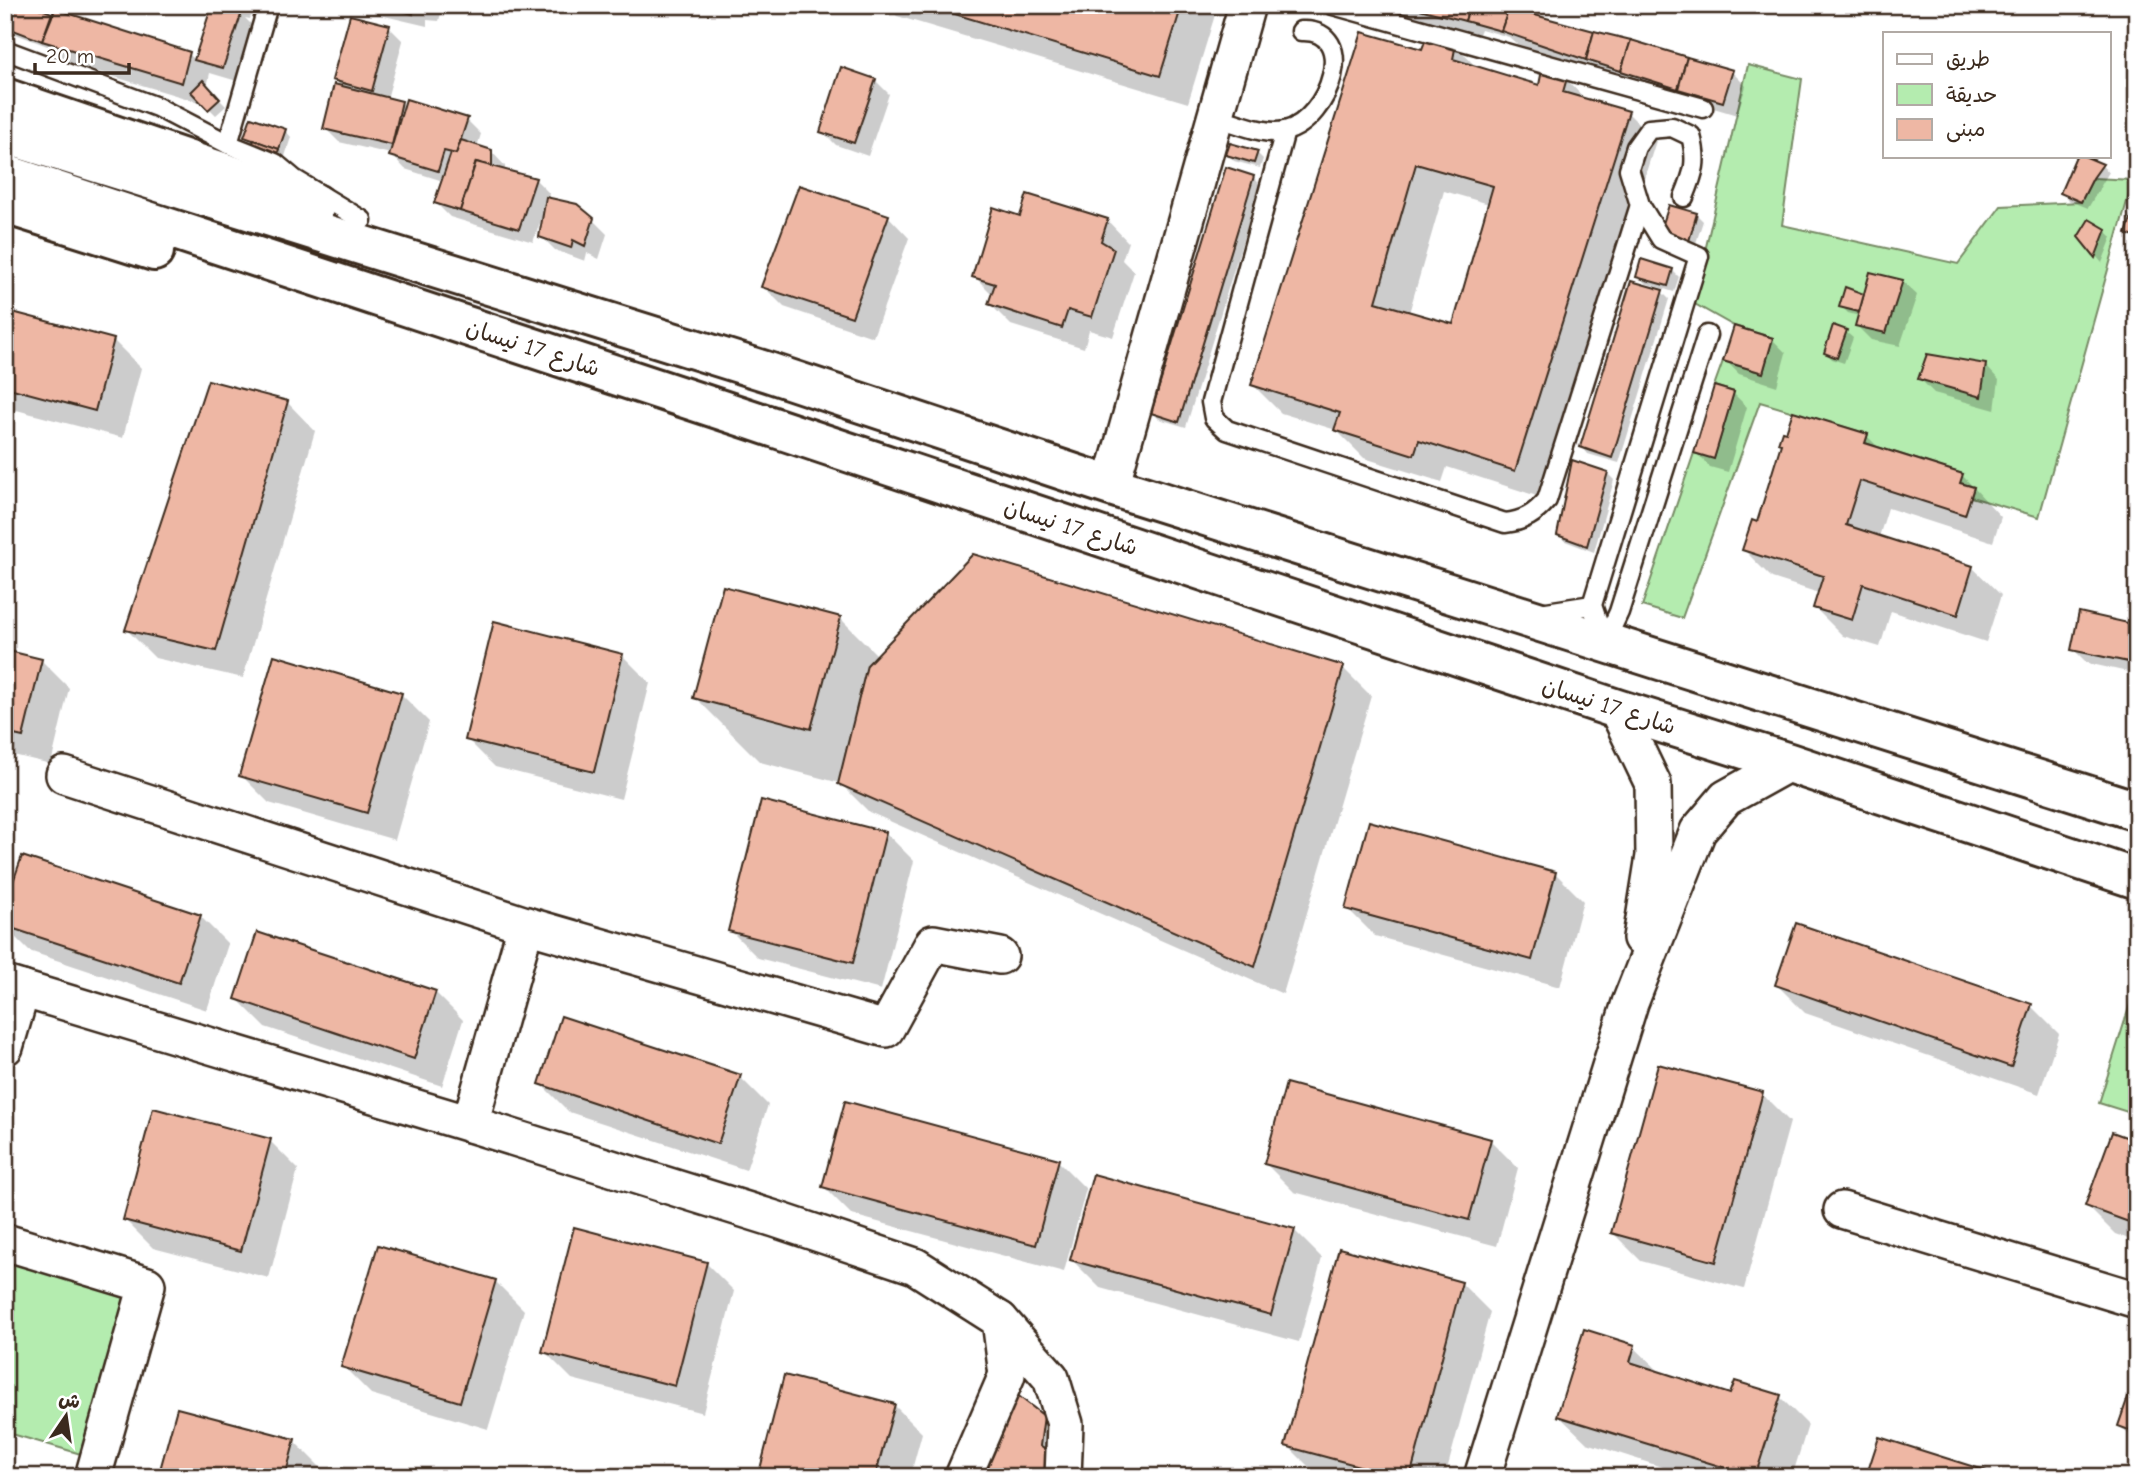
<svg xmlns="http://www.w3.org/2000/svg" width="2142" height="1482" font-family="'Comic Neue','Playpen Sans Arabic',sans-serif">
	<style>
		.green { fill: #b4ecaf; stroke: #788b66; stroke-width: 2 }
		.shadow { fill: #0003; fill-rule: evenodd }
		.building { fill: #eeb7a4; stroke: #3b2a1e; stroke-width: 2; fill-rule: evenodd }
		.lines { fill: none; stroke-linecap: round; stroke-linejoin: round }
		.service-casing { stroke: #3b2a1e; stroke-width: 23 }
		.minor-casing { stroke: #3b2a1e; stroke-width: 40 }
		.primary-casing { stroke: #3b2a1e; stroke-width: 44 }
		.service { stroke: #fff; stroke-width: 18 }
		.minor { stroke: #fff; stroke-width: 35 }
		.primary { stroke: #fff; stroke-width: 38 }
		.labels { text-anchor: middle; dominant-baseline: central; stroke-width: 6; stroke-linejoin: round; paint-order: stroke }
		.street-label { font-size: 23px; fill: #3b2a1e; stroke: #fff }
	</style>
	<rect width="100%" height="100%" fill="#fff"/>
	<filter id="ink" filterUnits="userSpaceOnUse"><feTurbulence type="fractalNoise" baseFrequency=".0143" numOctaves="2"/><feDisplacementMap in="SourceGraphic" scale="14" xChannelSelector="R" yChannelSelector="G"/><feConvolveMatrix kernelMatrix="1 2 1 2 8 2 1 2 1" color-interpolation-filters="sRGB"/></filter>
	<g filter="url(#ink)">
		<g class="green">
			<path d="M1748 65 1802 79 1782 225 1958 264 2001 206 2081 202 2093 178 2133 180 2039 517 1971 497 1974 487 1960 483 1962 474 1865 443 1868 434 1760 402 1682 618 1642 606 1694 453 1714 458 1734 392 1714 386 1723 361 1763 373 1773 338 1734 326 1693 303Z"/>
			<path d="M2137 982V1115L2099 1103Z"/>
			<path d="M5 1242 147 1285 98 1459 5 1432Z"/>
		</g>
		<g class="shadow">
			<path d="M5 5 16 11 51 15 189 54 195 60 214 5H249L253 9 250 19 245 18 255 28 237 81 210 73 207 87 226 106 216 115 205 104 65 62 50 47 5 30Z"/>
			<path d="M367 5H443L439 21 427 20V26L376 14Z"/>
			<path d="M887 5H1218L1188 103 897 16Z"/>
			<path d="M1369 5H1494L1732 72 1746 86 1737 115 1637 85 1517 44 1509 37 1481 29 1479 34Z"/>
			<path d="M389 27 403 41 387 99 401 102 405 107 467 120 481 134 477 147 491 151 505 166V172L535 179 549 193 548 199 593 220 607 234 599 259 587 253 585 261 555 250 541 236 545 215 543 214 533 242 450 217 436 203 443 181 405 169 391 154 339 142 325 128 343 88 334 80Z"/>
			<path d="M1455 45 1478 69 1540 87 1566 79 1587 101 1628 113 1656 141 1543 498 1447 467 1442 482 1364 458 1336 430 1281 413 1253 385 1423 51ZM1444 191 1489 204 1454 326 1409 313Z"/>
			<path d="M875 80 889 94 868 156 836 145 822 131Z"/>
			<path d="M285 130 291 137 278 179 246 137Z"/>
			<path d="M1257 153 1263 159 1260 168 1234 161 1228 154Z"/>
			<path d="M2078 156 2102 166 2109 172 2088 208 2068 200 2062 193Z"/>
			<path d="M1227 170 1254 178 1260 184 1186 427 1159 419 1153 413Z"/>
			<path d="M1696 214 1703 221 1695 246 1669 239Z"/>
			<path d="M888 216 909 238 873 337 784 307 763 286Z"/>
			<path d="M1021 218 1107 220 1128 242 1122 260 1134 272 1113 337 1089 330 1084 348 1011 325 990 304 993 295 974 276Z"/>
			<path d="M2105 230 2112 237 2102 263 2080 237Z"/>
			<path d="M1672 270 1679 277 1674 292 1645 283 1638 276Z"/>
			<path d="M1902 281 1917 295 1900 346 1871 340 1857 326 1859 316 1848 313 1841 306Z"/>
			<path d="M1662 292 1669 299 1619 463 1588 454 1582 447Z"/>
			<path d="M5 312 113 340 141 368 123 438 5 407Z"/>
			<path d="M1846 332 1853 338 1844 363 1832 359 1826 353Z"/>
			<path d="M1772 339 1786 353 1777 386 1739 374 1725 360Z"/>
			<path d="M1985 365 1999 380 1995 410 1934 393 1920 379Z"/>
			<path d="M1733 393 1747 407 1728 472 1710 467 1696 453Z"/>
			<path d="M287 402 315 431 243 678 155 658 127 630Z"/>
			<path d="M1867 436 1881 450 1962 475 2001 517 1993 542 1888 508 1879 537 1972 567 2001 595 1986 642 1891 611 1880 647 1843 636 1815 608 1819 593 1772 578 1744 550 1758 524Z"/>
			<path d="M1607 473 1614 480 1594 552 1565 541 1559 534Z"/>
			<path d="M840 618 878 656 1343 668 1371 696 1283 994 869 812 840 783 760 762 695 697Z"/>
			<path d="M2137 627V674L2087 663 2073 649Z"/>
			<path d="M5 652 41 660 69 688 51 764 5 753Z"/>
			<path d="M622 655 650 683 621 799 495 767 467 739Z"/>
			<path d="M401 694 429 722 395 840 269 803 241 775Z"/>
			<path d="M886 833 914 861 881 990 758 958 730 930Z"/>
			<path d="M1555 873 1583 901 1560 987 1375 936 1347 908Z"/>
			<path d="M5 911 200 916 228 944 207 1010 29 951 5 927Z"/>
			<path d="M1797 925 2031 1006 2059 1034 2039 1094 1805 1013 1777 985Z"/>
			<path d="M435 992 463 1020 442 1086 265 1027 237 999Z"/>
			<path d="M740 1077 768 1105 746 1170 569 1112 541 1084Z"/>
			<path d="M1762 1094 1790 1122 1744 1289 1641 1261 1613 1233Z"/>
			<path d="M1490 1140 1518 1168 1497 1246 1294 1192 1266 1164Z"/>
			<path d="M270 1141 298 1169 269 1278 153 1248 125 1220Z"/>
			<path d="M2137 1143V1242L2115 1234 2087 1206Z"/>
			<path d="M1058 1161 1086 1189 1064 1272 852 1215 824 1187Z"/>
			<path d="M1294 1230 1322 1258 1299 1342 1100 1288 1072 1260Z"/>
			<path d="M379 1248 496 1282 524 1310 488 1429 371 1394 343 1366Z"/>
			<path d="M706 1263 734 1291 703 1413 572 1379 544 1351Z"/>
			<path d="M1462 1284 1490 1312 1445 1477H1328L1315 1473 1287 1445Z"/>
			<path d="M1634 1347 1662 1374 1731 1396 1780 1397 1808 1425 1792 1477H1693L1587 1443 1558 1415Z"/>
			<path d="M2137 1376V1443L2120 1426Z"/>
			<path d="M894 1405 922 1433 910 1477H760Z"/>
			<path d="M1043 1417 1065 1439 1071 1477H976Z"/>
			<path d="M294 1441 322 1469 320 1477H160Z"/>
		</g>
		<g class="building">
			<path d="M5 5 15 8 8 28 5 27Z"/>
			<path d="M16 5H31L52 13 42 41 8 28Z"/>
			<path d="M212 5 242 12 223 68 194 60Z"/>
			<path d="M379 5H426L425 8 414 7 413 14Z"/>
			<path d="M925 5H1182L1160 76Z"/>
			<path d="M1404 5H1470L1465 21Z"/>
			<path d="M1470 5H1500L1509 8 1501 31 1465 21Z"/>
			<path d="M1509 8 1594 31 1586 60 1501 31Z"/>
			<path d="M55 9 190 52 182 83 42 41Z"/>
			<path d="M350 15 390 25 372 91 332 80Z"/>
			<path d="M1594 31 1631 40 1621 71 1586 60Z"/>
			<path d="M1362 32 1422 49 1427 36 1456 44 1453 59 1539 85 1542 70 1567 78 1563 92 1629 111 1515 471 1419 440 1414 455 1334 430 1340 413 1251 385ZM1416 164 1493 186 1453 324 1376 302Z"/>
			<path d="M1631 40 1687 57 1678 89 1621 71Z"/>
			<path d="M1687 57 1733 70 1723 102 1678 89Z"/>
			<path d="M841 67 876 79 854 143 820 132Z"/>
			<path d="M203 80 220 99 208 110 191 92Z"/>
			<path d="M334 84 402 101 392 145 323 129Z"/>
			<path d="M406 99 468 118 456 154 444 151 438 171 389 156Z"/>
			<path d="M251 117 286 129 279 149 244 137Z"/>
			<path d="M254 140 279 149 271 173 245 164Z"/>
			<path d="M461 140 492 150V166L476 162 460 211 434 203 451 153 456 154Z"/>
			<path d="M1230 143 1258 151 1254 163 1226 155Z"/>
			<path d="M2076 156H2084L2103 164 2093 178 2081 202 2060 193Z"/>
			<path d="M476 162 536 178 519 229 460 211Z"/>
			<path d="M1226 167 1254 176 1179 422 1151 413Z"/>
			<path d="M799 185 889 215 852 317 761 287Z"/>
			<path d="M1027 194 1108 219 1101 241 1114 249 1092 317 1068 310 1062 328 988 304 995 284 972 277 993 207 1020 216Z"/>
			<path d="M546 197 577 204 594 218 585 246 573 240 571 248 539 237Z"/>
			<path d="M2137 199V238L2126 234Z"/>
			<path d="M1669 205 1697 213 1689 241 1660 233Z"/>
			<path d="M2089 219 2106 229 2095 258 2078 237Z"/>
			<path d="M1641 259 1673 269 1668 286 1636 277Z"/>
			<path d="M1870 272 1903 280 1886 333 1855 326Z"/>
			<path d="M1631 281 1663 290 1612 458 1580 447Z"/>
			<path d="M1845 287 1864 294 1859 312 1839 307Z"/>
			<path d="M5 310 114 339 95 411 5 387Z"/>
			<path d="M1833 325 1847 330 1837 358 1824 353Z"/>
			<path d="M1734 326 1773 338 1763 373 1723 361Z"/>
			<path d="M1927 354 1986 364 1981 397 1918 379Z"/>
			<path d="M208 380 288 401 216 651 125 630Z"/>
			<path d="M1714 386 1734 392 1714 459 1694 453Z"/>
			<path d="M1793 411 1868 434 1865 443 1963 474 1960 483 1974 487 1965 515 1860 481 1846 525 1973 566 1958 615 1863 584 1852 620 1813 608 1823 576 1742 550 1752 520 1757 522 1781 444 1778 443 1782 431 1786 432Z"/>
			<path d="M1572 460 1608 472 1587 546 1557 535Z"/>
			<path d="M973 554 1344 666 1255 967 838 784 867 665Z"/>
			<path d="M723 586 841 617 811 729 693 698Z"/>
			<path d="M2079 612 2137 625V646L2133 663 2071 650Z"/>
			<path d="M494 621 623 654 594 772 465 740Z"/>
			<path d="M5 650 42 659 23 737 5 733Z"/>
			<path d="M274 655 402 693 367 813 239 776Z"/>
			<path d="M761 800 886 832 853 963 728 931Z"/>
			<path d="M1369 821 1556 872 1532 960 1345 909Z"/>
			<path d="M22 856 201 915 179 983 5 926V905Z"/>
			<path d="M1796 923 2032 1004 2011 1067 1775 985Z"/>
			<path d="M257 932 436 991 414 1059 235 999Z"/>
			<path d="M561 1016 741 1075 718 1144 539 1084Z"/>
			<path d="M1658 1064 1763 1092 1716 1262 1611 1233Z"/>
			<path d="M1286 1083 1491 1139 1469 1220 1264 1164Z"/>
			<path d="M845 1101 1059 1159 1036 1245 822 1187Z"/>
			<path d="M153 1108 271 1139 241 1251 123 1220Z"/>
			<path d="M2112 1132 2137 1141V1225L2085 1206Z"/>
			<path d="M1093 1174 1295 1229 1271 1315 1070 1260Z"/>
			<path d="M574 1227 707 1262 675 1386 542 1352Z"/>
			<path d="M378 1245 496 1280 460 1402 341 1367Z"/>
			<path d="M1339 1248 1462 1282 1410 1477H1400L1285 1446Z"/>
			<path d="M1584 1329 1635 1345 1630 1362 1730 1394 1735 1381 1781 1395 1755 1477 1557 1416Z"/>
			<path d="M2137 1371V1433L2118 1426Z"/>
			<path d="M784 1375 895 1404 875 1477H758Z"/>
			<path d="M1011 1390 1044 1416 1040 1446 1051 1454 1046 1477H974Z"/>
			<path d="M177 1408 295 1439 285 1477H158Z"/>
			<path d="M1879 1437 2006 1477H1866Z"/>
		</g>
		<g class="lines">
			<defs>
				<g id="service">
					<path d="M1333 5 1703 108"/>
					<path d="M5 50 157 107 228 144 275 163 294 179 362 220"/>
					<path d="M1215 117C1236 122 1264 136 1285 131 1330 120 1360 28 1301 31"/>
					<path d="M1285 131 1211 402 1214 418 1227 430 1505 523C1524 521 1535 514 1547 500L1640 205"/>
					<path d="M228 144 268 5"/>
					<path d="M1540 613 1592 605"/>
					<path d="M1604 641 1592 605 1699 256 1661 239 1640 205 1629 169 1636 147 1649 129 1672 127 1691 136C1698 161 1694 173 1684 197"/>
					<path d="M1605 642 1619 612 1707 335"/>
				</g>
				<g id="minor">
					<path d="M1111 486 1247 5"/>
					<path d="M1617 709 1653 784 1654 856 1641 938"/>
					<path d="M64 775 526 925 886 1029 933 943 1000 956"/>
					<path d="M5 984 470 1124 775 1219 915 1266 1000 1320 1051 1378 1065 1424 1063 1477"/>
					<path d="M5 1047 22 989"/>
					<path d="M470 1124 526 925"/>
					<path d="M1842 1210 2137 1300"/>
					<path d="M5 1242 147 1285 93 1477"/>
					<path d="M963 1477 1007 1375 1000 1320"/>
					<path d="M1482 1477 1630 1003 1698 831 1726 798 1789 763"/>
				</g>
				<g id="primary">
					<path d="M5 98 316 204"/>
					<path d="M5 134 768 372 1111 486 2137 811"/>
					<path d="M5 174 752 420 1617 709 1789 763 2137 879"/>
					<path d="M5 204 154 251"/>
				</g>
			</defs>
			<use href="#service" class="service-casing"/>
			<use href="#minor" class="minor-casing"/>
			<use href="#primary" class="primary-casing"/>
			<use href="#service" class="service"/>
			<use href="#minor" class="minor"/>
			<use href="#primary" class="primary"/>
		</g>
	</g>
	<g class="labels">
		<g class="street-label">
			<text transform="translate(533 348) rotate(18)">شارع 17 نيسان</text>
			<text transform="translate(1071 527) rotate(18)">شارع 17 نيسان</text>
			<text transform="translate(1609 706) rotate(18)">شارع 17 نيسان</text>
		</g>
	</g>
	<rect width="2142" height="1482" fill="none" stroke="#fff" stroke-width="28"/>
	<rect x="14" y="14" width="2114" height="1454" fill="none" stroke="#3b2a1e" stroke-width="2.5" filter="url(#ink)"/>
	<rect x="1883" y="32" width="228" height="126" fill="#ffffff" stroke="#b1aaa5" stroke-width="2"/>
	<rect x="1897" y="54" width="35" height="10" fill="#ffffff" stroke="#b1aaa5" stroke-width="2"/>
	<text x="1946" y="66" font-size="21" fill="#3b2a1e">طريق</text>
	<rect x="1897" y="84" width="35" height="21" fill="#b4ecaf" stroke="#b1aaa5" stroke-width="2"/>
	<text x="1946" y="102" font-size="21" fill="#3b2a1e">حديقة</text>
	<rect x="1897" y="119" width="35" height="21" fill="#eeb7a4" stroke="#b1aaa5" stroke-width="2"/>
	<text x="1946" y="136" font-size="21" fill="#3b2a1e">مبنى</text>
	<g transform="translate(66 1416) rotate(13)" stroke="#ffffff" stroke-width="5" paint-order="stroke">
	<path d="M0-5L12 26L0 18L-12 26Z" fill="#3b2a1e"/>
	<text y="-10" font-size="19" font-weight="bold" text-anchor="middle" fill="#3b2a1e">ش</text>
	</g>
	<path d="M35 63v10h94v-10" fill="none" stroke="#3b2a1e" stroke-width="3.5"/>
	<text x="46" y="63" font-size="21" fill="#3b2a1e" stroke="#ffffff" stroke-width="5" paint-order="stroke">20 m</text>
</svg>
